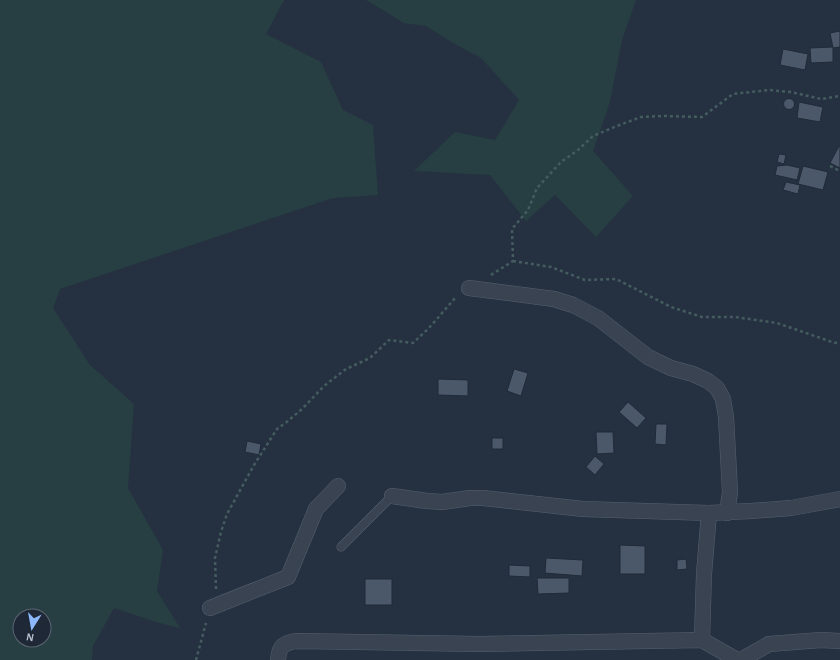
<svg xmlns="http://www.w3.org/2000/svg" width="840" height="660" font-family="'Alegreya Sans',sans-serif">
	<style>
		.green { fill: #273f42; fill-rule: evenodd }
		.building { fill: #4b586a; stroke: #202a38 }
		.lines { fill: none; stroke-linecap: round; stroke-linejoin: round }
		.lane-casing { stroke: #57616e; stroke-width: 9 }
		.street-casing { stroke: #57616e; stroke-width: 16 }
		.path { stroke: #455c5f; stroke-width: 2.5; stroke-dasharray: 3 3; stroke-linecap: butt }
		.lane { stroke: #394351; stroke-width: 8 }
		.street { stroke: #394351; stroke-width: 15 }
	</style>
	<rect width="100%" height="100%" fill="#253141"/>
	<g class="green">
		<path d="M0 0H284L266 34 321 62 343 110 373 125 378 195 333 198 60 289 53 308 90 365 134 404 128 488 163 550 157 591 180 628 156 622 114 608 93 646 92 660H0ZM20 616H44V640H20Z"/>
		<path d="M366 0H636L622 40 610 102 593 151 633 196 596 237 555 195 526 221 490 175 414 171 455 132 495 140 519 100 481 58 453 43 426 26 404 23Z"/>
	</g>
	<g class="building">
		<path d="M840 31V47L833 48 830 33Z"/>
		<path d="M833 47V62L811 63 810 48Z"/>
		<path d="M783 49 808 54 805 70 780 65Z"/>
		<circle cx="789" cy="104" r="5.5"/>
		<path d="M799 102 823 107 820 122 797 118Z"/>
		<path d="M839 146 840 147V168L830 163Z"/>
		<path d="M779 154 786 155 784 164 777 162Z"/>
		<path d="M787 165 800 168 797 180 775 175 777 166Z"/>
		<path d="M803 166 828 172 823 190 798 184Z"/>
		<path d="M786 182 800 185 798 194 783 190Z"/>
		<path d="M514 369 528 373 521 396 507 391Z"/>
		<path d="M438 379 468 380V396L438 395Z"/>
		<path d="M628 402 646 418 637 428 619 412Z"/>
		<path d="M656 424H667L666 445 655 444Z"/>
		<path d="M596 432H613L614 453 597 454Z"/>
		<rect x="492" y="438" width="11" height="11"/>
		<path d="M247 441 261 444 259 455 245 452Z"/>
		<path d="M595 456 604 464 595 475 586 467Z"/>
		<path d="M620 545 645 546V574H620Z"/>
		<path d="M546 558 583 560 582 576 545 573Z"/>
		<path d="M686 559 687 569 677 570V560Z"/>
		<path d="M509 565 530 566V577L509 576Z"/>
		<path d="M537 578H569V593L538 594Z"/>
		<rect x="365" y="579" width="27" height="26"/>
	</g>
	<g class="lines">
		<defs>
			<path id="lane" d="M341 547 392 496"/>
			<g id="street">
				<path d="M469 288 554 299 573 305 598 318 648 357 671 368 693 374 708 381 717 388 723 399 726 417 730 492 727 513"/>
				<path d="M392 496 427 501 442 502 470 498H483L583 509 709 513 751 511 791 508 840 499"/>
				<path d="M210 608 288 577 316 509 338 486"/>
				<path d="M702 640 704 574 709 513"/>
				<path d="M278 660C279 646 284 642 298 641L479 644 702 640 737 660"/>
				<path d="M741 660 769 644 821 640 840 641"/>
			</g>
		</defs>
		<use href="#lane" class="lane-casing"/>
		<use href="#street" class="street-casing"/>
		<g class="path">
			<path d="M830 166 840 171"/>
			<path d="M513 261 551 267 585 280 616 279 671 307 702 317H735L777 323 835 343 840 342"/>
			<path d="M491 275 513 261 512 229 528 210 537 188 561 162 578 150 593 136 617 126 641 117 663 116 702 117 733 94 769 90 791 92 821 99 840 96"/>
			<path d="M216 589 215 558 221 532 227 514 254 465 277 429 288 421 302 409 324 386 346 369 370 358 389 340 413 343 429 328 456 297"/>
			<path d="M196 660 206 623"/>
		</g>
		<use href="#lane" class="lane"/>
		<use href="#street" class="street"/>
	</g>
	<g transform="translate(32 628) rotate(191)"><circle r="19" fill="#1e2836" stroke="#5b6472"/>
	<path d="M0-3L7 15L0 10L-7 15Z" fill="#8cb7fa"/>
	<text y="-6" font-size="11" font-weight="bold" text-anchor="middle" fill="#b6becb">N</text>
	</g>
</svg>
